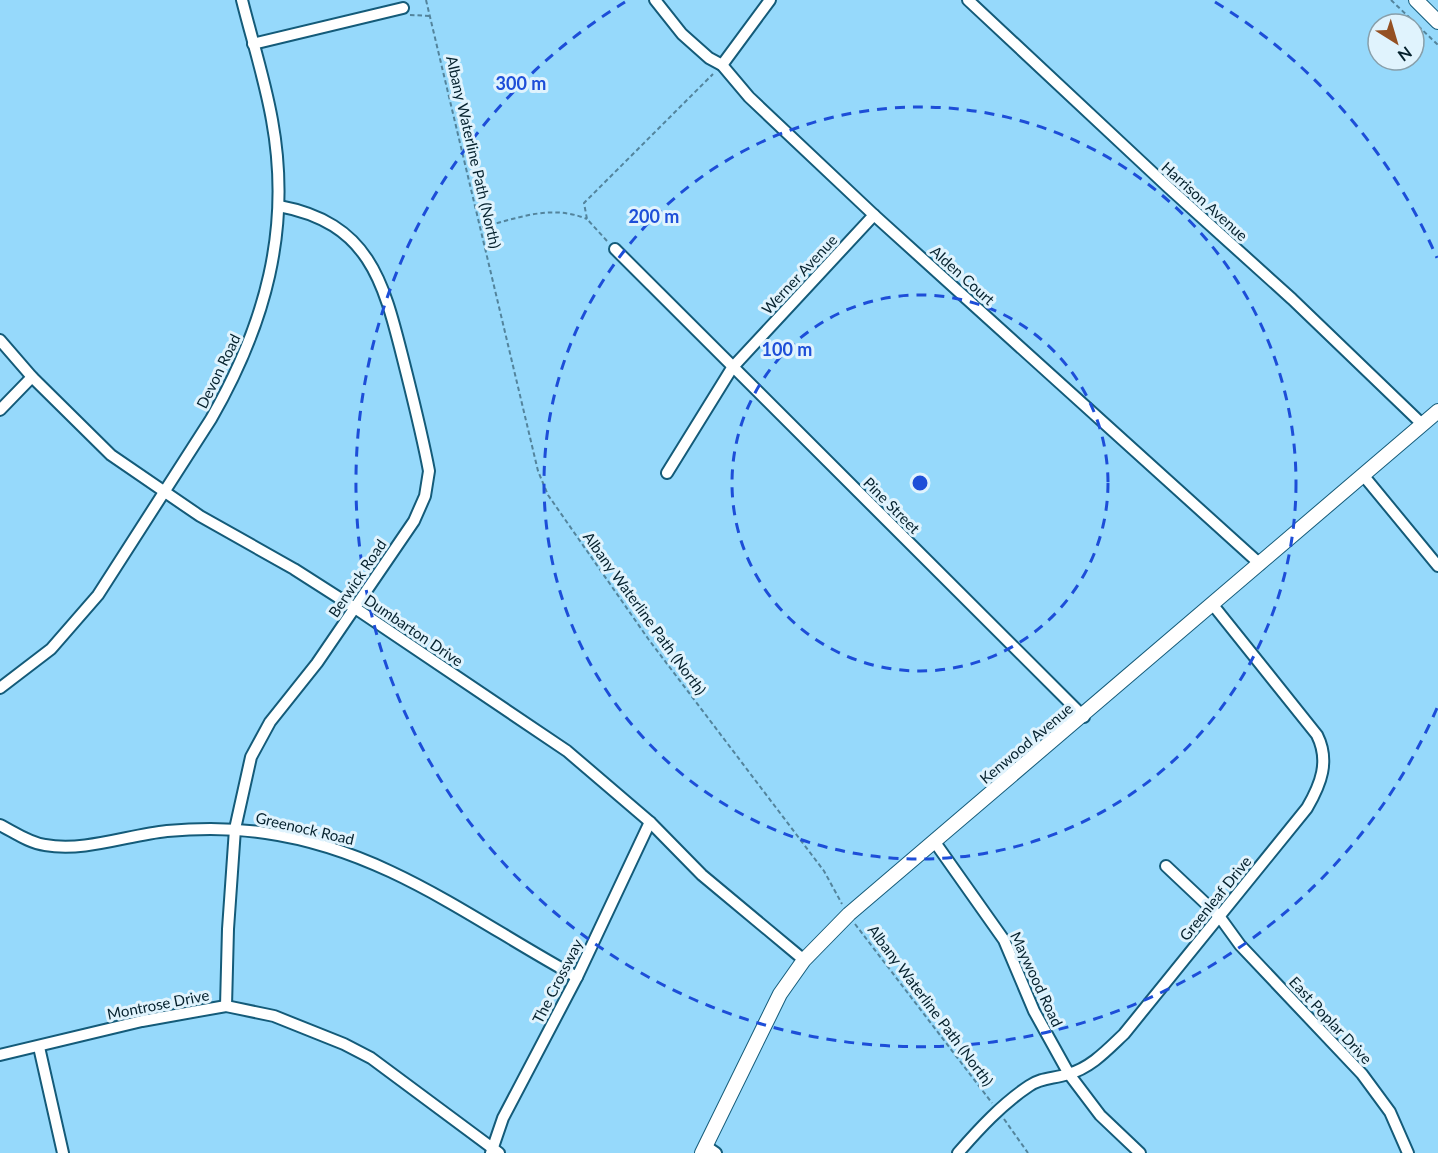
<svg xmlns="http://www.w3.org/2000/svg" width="1438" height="1153" font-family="Lato,sans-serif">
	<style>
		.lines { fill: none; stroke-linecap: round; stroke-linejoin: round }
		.street-casing { stroke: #145b79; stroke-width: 14 }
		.secondary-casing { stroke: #145b79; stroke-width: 16 }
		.path { stroke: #53849c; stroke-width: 2; stroke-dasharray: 4.5 3; stroke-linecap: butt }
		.street { stroke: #fff; stroke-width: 10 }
		.secondary { stroke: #fff; stroke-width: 14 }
		.ring { fill: none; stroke: #1d4ed8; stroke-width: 3; stroke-dasharray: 10 8 }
		.labels { text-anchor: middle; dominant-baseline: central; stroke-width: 6; stroke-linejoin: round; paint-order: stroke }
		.street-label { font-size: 15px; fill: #05212d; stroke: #e0f3fd }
		.centre { fill: #1d4ed8; stroke: #e0f3fd; stroke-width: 3 }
		.ring-label { font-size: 18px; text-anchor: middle; font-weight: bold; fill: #1d4ed8; stroke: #e0f3fd; stroke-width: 6; stroke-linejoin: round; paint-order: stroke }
	</style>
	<rect width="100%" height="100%" fill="#96d9fb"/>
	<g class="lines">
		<defs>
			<g id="street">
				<path d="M655 0 682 34 709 58 722 65 749 97 874 215 1260 564"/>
				<path d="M968 0 1168 187 1292 299 1422 424"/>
				<path d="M253 44 403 8"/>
				<path d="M722 65 770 0"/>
				<path d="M615 249 1084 717"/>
				<path d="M0 340 32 377 111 455 200 516 294 569 355 608 567 751 650 822 702 875 804 960"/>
				<path d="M0 410 32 377"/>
				<path d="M667 473 732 368 874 215"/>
				<path d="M1363 475 1438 566"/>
				<path d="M0 688 51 649 98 595 211 419C265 325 292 229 272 120 265 80 252 40 242 0"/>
				<path d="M0 825C14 832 29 843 45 845 85 852 128 835 167 831 199 828 234 828 266 833 386 850 474 921 577 977"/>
				<path d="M934 841 1004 940 1034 1011 1069 1074 1100 1115 1140 1153"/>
				<path d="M1166 866 1219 916 1240 945 1362 1074 1390 1112 1408 1153"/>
				<path d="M226 1006 228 929 235 829 251 757 270 722 317 663 414 521 425 496 429 471C422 434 413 399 404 363 384 284 371 223 279 206"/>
				<path d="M39 1047 63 1153"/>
				<path d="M0 1055 142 1021 226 1006 274 1016 344 1044 371 1058 499 1153"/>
				<path d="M706 1146 716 1153"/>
				<path d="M491 1153 503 1118 577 977 650 822"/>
				<path d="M958 1153C979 1129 1002 1104 1029 1086 1042 1077 1054 1079 1068 1074 1091 1068 1108 1049 1124 1034L1307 808C1321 784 1330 761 1317 735L1213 605"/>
			</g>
			<g id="secondary">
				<path d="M1416 0 1438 22"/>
				<path d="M702 1153 780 994 804 960 849 914 1438 411"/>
			</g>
		</defs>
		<use href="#street" class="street-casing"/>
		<use href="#secondary" class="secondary-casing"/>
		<g class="path">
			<path d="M426 0 538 471 548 495 649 640 824 871 842 904"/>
			<path d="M1391 0 1438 45"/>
			<path d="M410 15 431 16"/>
			<path d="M482 227C519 218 551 204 587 219"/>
			<path d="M607 241 587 219 584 203 713 74"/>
			<path d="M855 924 992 1103"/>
			<path d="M1004 1119 1028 1153"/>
		</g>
		<use href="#street" class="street"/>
		<use href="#secondary" class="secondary"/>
	</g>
	<g class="ring">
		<circle cx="920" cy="483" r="188"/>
		<circle cx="920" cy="483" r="376"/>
		<path d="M1437 708A564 564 0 1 1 625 2M1215 2A564 564 0 0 1 1437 258"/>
	</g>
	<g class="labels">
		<g class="street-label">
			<text transform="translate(474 152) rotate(77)">Albany Waterline Path (North)</text>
			<text transform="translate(1205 201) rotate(42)">Harrison Avenue</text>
			<text transform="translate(799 274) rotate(-47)">Werner Avenue</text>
			<text transform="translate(963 275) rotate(42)">Alden Court</text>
			<text transform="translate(218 371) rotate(-64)">Devon Road</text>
			<text transform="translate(892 505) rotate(45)">Pine Street</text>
			<text transform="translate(357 578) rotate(-56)">Berwick Road</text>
			<text transform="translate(645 613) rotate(54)">Albany Waterline Path (North)</text>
			<text transform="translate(414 630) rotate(34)">Dumbarton Drive</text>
			<text transform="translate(1026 743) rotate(-40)">Kenwood Avenue</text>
			<text transform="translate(305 828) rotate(13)">Greenock Road</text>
			<text transform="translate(1215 898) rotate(-51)">Greenleaf Drive</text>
			<text transform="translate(1037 979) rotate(65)">Maywood Road</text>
			<text transform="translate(557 981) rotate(-63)">The Crossway</text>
			<text transform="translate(158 1004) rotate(-11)">Montrose Drive</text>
			<text transform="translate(931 1005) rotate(53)">Albany Waterline Path (North)</text>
			<text transform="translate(1331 1020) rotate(47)">East Poplar Drive</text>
		</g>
	</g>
	<circle cx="920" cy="483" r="9" class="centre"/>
	<g class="ring-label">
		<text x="521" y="90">300 m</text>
		<text x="654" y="223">200 m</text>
		<text x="787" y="356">100 m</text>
	</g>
	<g transform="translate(1396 42) rotate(143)"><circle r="28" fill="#e0f3fd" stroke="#889faa" stroke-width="1.5"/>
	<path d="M0-4.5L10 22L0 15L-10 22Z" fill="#945023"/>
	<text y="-9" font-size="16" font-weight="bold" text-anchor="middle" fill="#05212d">N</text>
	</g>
</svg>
